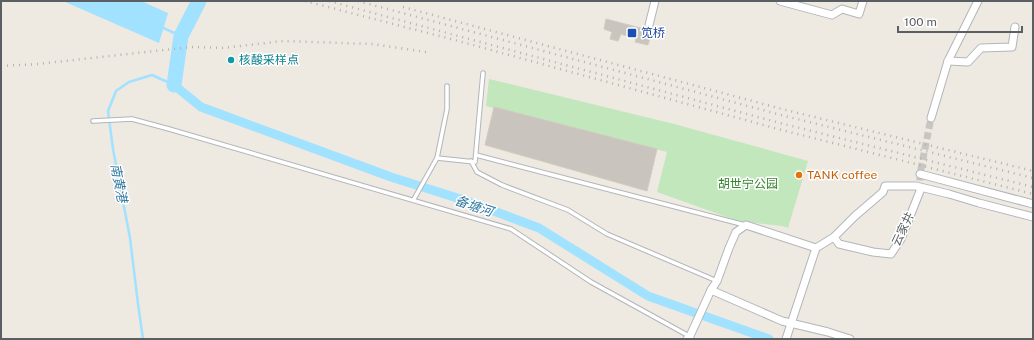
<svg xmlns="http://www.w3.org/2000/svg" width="1034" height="340" font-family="'Public Sans','Noto Sans SC',sans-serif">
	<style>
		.green { fill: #c2e7bc }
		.water { fill: #a0e2ff }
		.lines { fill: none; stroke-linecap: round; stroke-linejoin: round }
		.stream { stroke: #a0e2ff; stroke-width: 2.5 }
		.canal { stroke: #a0e2ff; stroke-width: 9 }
		.river { stroke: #a0e2ff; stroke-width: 15 }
		.building { fill: #c9c4be; stroke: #d3cabf }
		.minor-tunnel { stroke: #c9c6c2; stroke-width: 7; stroke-dasharray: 7 3.5; stroke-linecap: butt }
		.service-casing { stroke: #b2b6ba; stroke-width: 5.5 }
		.minor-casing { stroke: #b2b6ba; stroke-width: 9 }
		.service { stroke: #fff; stroke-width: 3.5 }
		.minor { stroke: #fff; stroke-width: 7 }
		.rail { stroke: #b1b2b3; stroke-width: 2.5; stroke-dasharray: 1 5; stroke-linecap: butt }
		.transit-dot { fill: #1a4fb4; stroke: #fff; stroke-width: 1.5 }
		.culture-dot { fill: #0f9aa8; stroke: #fff; stroke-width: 1.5 }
		.food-dot { fill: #e8710a; stroke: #fff; stroke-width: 1.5 }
		.labels { text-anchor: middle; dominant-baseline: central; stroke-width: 3; stroke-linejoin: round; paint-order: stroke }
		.transit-label { font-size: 12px; fill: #164399; stroke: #fff; text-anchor: start }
		.culture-label { font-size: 12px; fill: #0d838f; stroke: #fff; text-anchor: start }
		.food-label { font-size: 12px; fill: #c56008; stroke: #fff; text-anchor: start }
		.park-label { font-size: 12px; fill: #37842f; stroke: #fff }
		.street-label { font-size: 12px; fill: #5a5f63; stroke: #fff }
		.water-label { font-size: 13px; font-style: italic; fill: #347aa3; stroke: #fff }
	</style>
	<rect width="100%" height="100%" fill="#eee9e1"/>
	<path class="green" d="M489 79 674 124 808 161 788 228 782 226 738 221 657 192 667 152 486 106Z"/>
	<path class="water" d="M63 1H141L168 13 159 43Z"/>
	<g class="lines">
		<g class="stream">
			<path d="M161 27 181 36"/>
			<path d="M143 339 138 304 130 238 113 149 108 111 116 91 129 82 152 75 174 85"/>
		</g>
		<path class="canal" d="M174 85 201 107 391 177 470 202 539 228 648 296 769 339"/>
		<path class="river" d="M174 85 181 36 199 1"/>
	</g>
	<g class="building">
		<path d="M606 19 652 31 648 45 635 42 636 39 621 34 618 41 610 39 612 32 604 29Z"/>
		<path d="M494 107 657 149 647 191 485 145Z"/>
	</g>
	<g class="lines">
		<path class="minor-tunnel" d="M920 191V174L931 118"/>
		<defs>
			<g id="service">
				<path d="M93 121 132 119 169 129 511 229 591 282 689 336"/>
				<path d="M476 155 745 225"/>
				<path d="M437 158 475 162 483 73"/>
				<path d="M471 161 477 172 502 185 568 210 607 234 717 281"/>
				<path d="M414 199 437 158 447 109V86"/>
			</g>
			<g id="minor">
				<path d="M780 1 832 15 842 9 859 14 863 1"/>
				<path d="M649 25 655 1"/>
				<path d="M948 61 968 62 981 48 1012 47 1015 27"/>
				<path d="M931 118 948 61 978 1"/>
				<path d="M920 174 1033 204"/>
				<path d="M834 237 839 244 873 252 891 254 901 239 920 191"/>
				<path d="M711 290 782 321 828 332 850 339"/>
				<path d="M687 339 690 336 711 290 717 281 729 248 736 232 746 225 816 248"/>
				<path d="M786 339 816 248 834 237 855 216 883 192 885 186H916L949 194 979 203 1033 217"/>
			</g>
		</defs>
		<use href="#service" class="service-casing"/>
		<use href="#minor" class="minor-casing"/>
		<use href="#service" class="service"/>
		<use href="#minor" class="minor"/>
		<g class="rail">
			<path d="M305 1 451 39 778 129 1033 194"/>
			<path d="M329 1 780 123 1033 187"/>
			<path d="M358 1 781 115 1033 178"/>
			<path d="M403 7 782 109 1033 171"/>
			<path d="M1 66 38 64 191 47 223 48 283 41 372 44 426 52"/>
		</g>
	</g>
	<rect class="transit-dot" x="627" y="28" width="10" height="10" rx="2"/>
	<circle class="culture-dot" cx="231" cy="60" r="4"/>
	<circle class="food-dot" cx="799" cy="175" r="4"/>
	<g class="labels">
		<g class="transit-label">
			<text x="641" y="33">笕桥</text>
		</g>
		<g class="culture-label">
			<text x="239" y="60">核酸采样点</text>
		</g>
		<g class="food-label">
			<text x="807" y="175">TANK coffee</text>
		</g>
		<g class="park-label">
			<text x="748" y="184">胡世宁公园</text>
		</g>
		<g class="street-label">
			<text transform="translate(903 229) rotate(-65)">云家井</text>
		</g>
		<g class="water-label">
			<text transform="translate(119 183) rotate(79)">南黄港</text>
			<text transform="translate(474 206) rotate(19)">备塘河</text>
		</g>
	</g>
	<rect width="1034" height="340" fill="none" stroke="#5a5f63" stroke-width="4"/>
	<path d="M898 26v6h124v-6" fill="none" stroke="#5a5f63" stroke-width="2"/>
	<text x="904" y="26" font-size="12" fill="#5a5f63" stroke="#ffffff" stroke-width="3" paint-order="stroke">100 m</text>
</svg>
